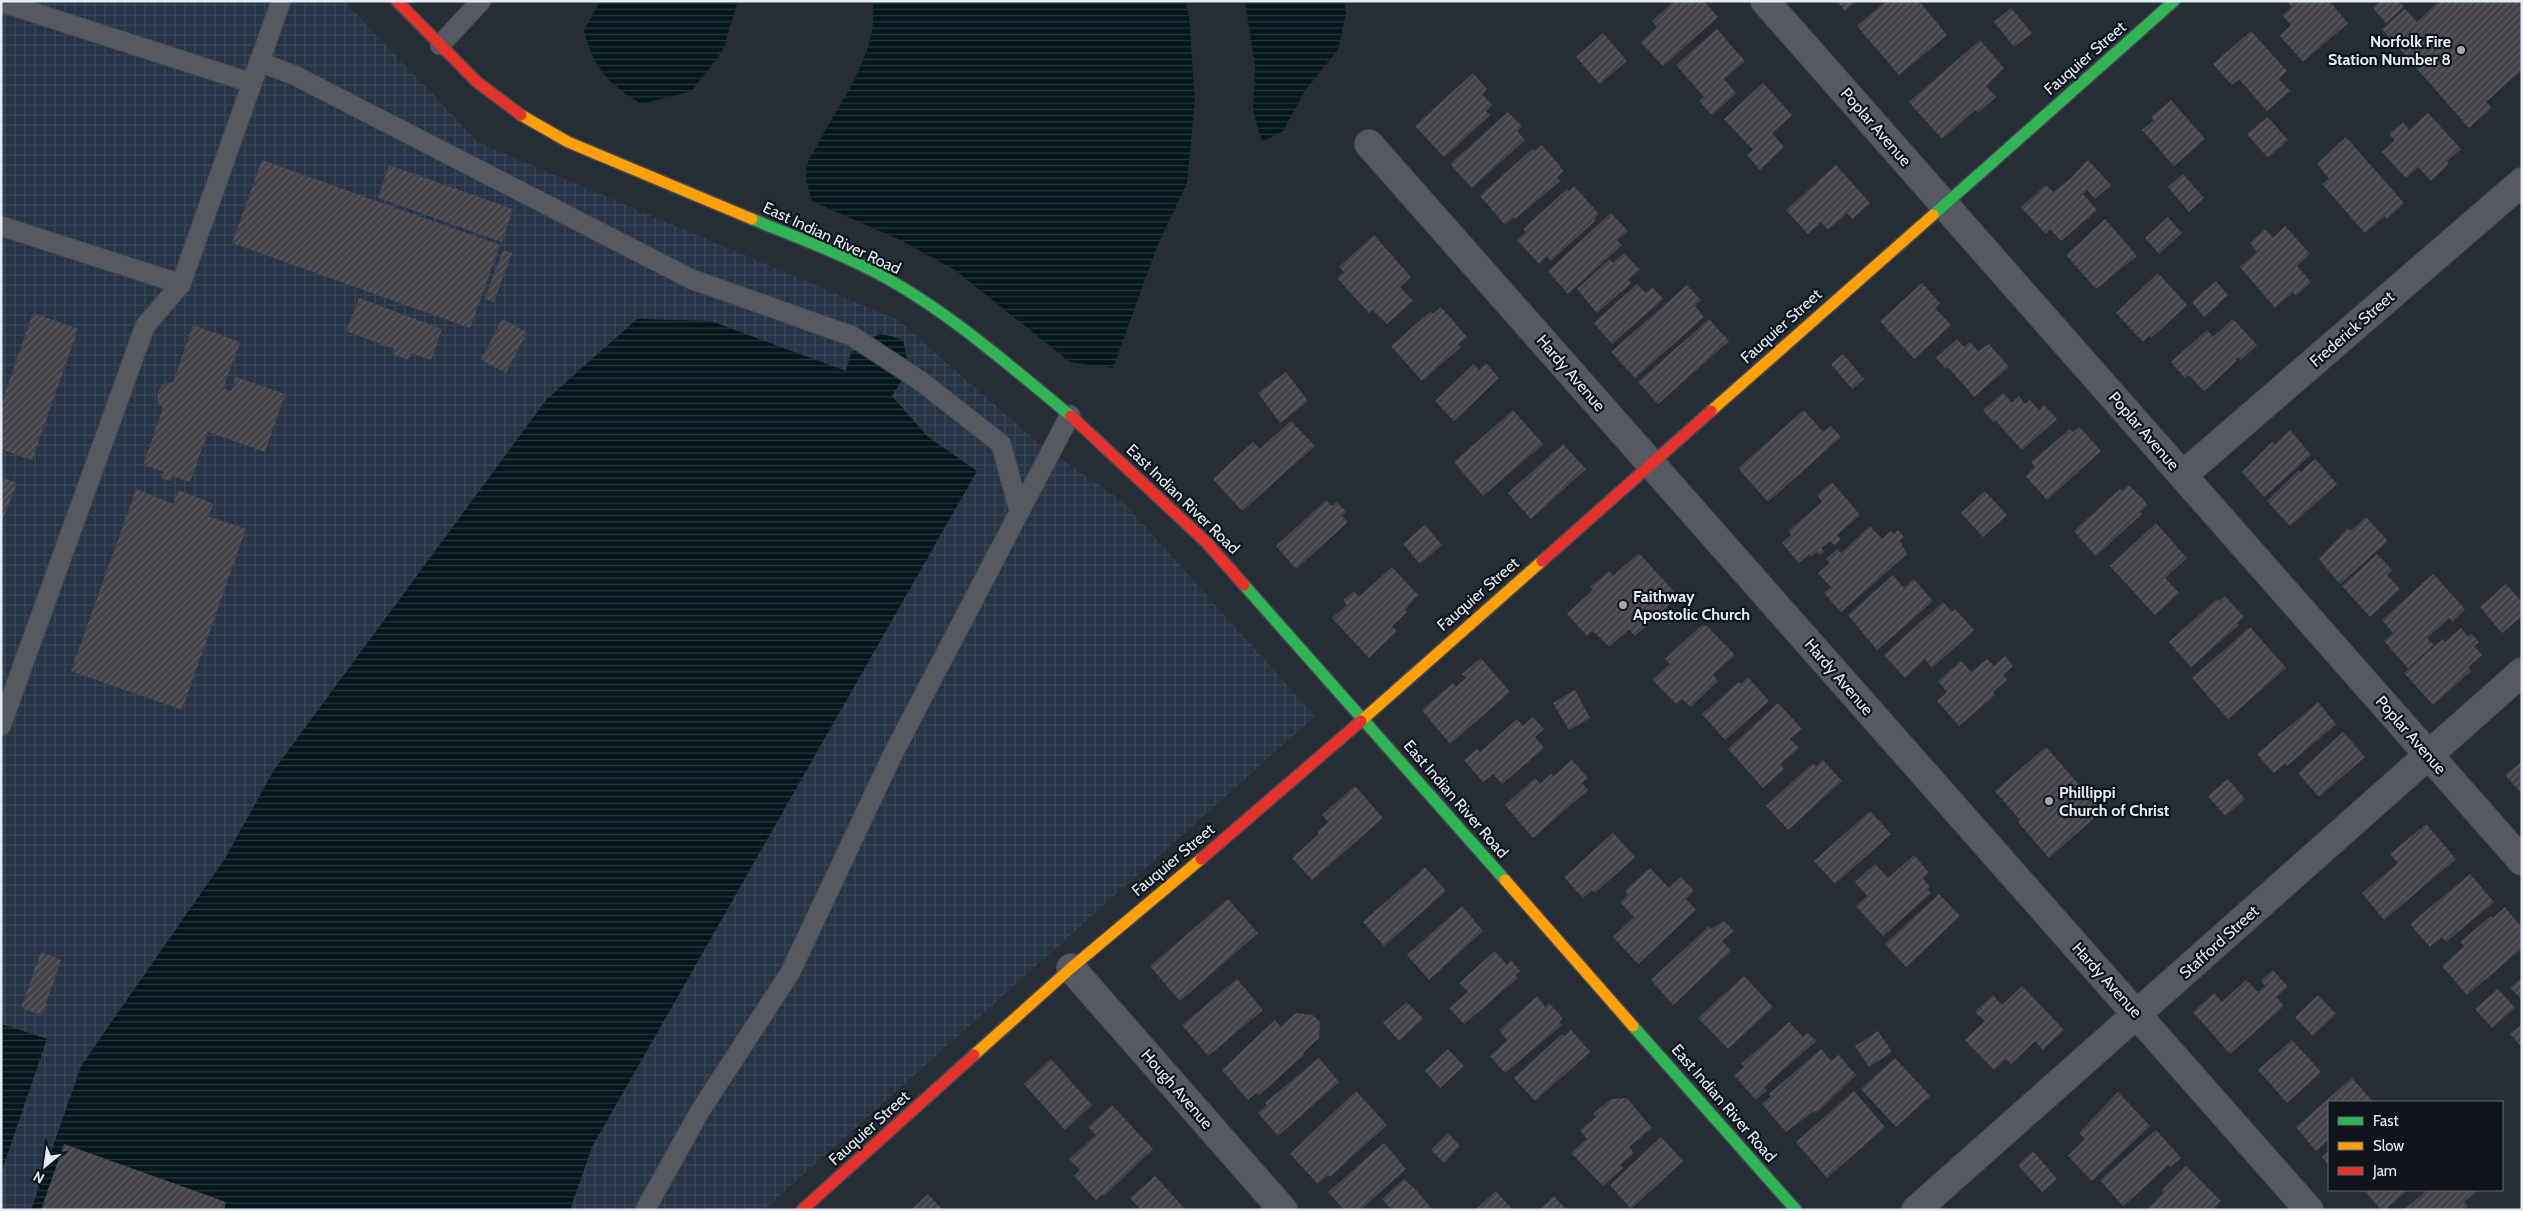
<svg xmlns="http://www.w3.org/2000/svg" width="2523" height="1211" font-family="Cabin,sans-serif">
	<style>
		.industrial { fill: url(#industrial-grid) }
		.water { fill: url(#water-rules) }
		.building { fill: url(#building-hatch) }
		.lines { fill: none; stroke-linecap: round; stroke-linejoin: round }
		.lane-casing { stroke: #434950; stroke-width: 21 }
		.street-casing { stroke: #434950; stroke-width: 30 }
		.fast-casing { stroke: #434950; stroke-width: 14 }
		.slow-casing { stroke: #434950; stroke-width: 14 }
		.jam-casing { stroke: #434950; stroke-width: 14 }
		.lane { stroke: #565a60; stroke-width: 19 }
		.street { stroke: #565a60; stroke-width: 28 }
		.fast { stroke: #30b455; stroke-width: 11 }
		.slow { stroke: #ff9f0a; stroke-width: 11 }
		.jam { stroke: #e5322d; stroke-width: 11 }
		.poi-dot { fill: #a2a9b2; stroke: #0f141b; stroke-width: 2 }
		.labels { text-anchor: middle; dominant-baseline: central; stroke-width: 4.5; stroke-linejoin: round; paint-order: stroke }
		.poi-label { font-size: 16px; font-weight: bold; fill: #e4ecf6; stroke: #0f141b; text-anchor: start }
		.street-label { font-size: 16px; fill: #e4ecf6; stroke: #0f141b }
	</style>
	<defs>
		<pattern id="industrial-grid" width="8" height="8" patternUnits="userSpaceOnUse" patternTransform="scale(1.25)"><rect width="8" height="8" fill="#263446"/><path d="M0 4h8M4 0v8" fill="none" stroke="#3b4858"/></pattern>
		<pattern id="water-rules" width="6" height="5" patternUnits="userSpaceOnUse" patternTransform="scale(1.25)"><rect width="6" height="5" fill="#04171c"/><path d="M0 2.5h6" fill="none" stroke="#28393e"/></pattern>
		<pattern id="building-hatch" width="6" height="6" patternUnits="userSpaceOnUse" patternTransform="scale(1.25)"><rect width="6" height="6" fill="#44434a"/><path d="M-1 1l2-2M0 6l6-6M5 7l2-2" fill="none" stroke="#5f5e65"/></pattern>
	</defs>
	<rect width="100%" height="100%" fill="#272d35"/>
	<path class="industrial" d="M1 1H344L479 143 898 320 1037 442 1123 502 1315 716 764 1210H1Z"/>
	<g class="water">
		<path d="M600 1H738L723 50 692 91 641 104C606 81 596 72 584 31Z"/>
		<path d="M872 1H1185L1189 16 1195 100 1187 183 1158 244 1113 368 1070 362 955 270 898 239 812 201C810 193 805 180 806 171 807 159 817 147 822 136 843 99 881 46 872 1Z"/>
		<path d="M1245 1H1344L1346 13 1338 50 1306 89 1283 131 1262 142 1253 111 1255 66Z"/>
		<path d="M637 319 711 321 846 371 851 353 880 333 903 340 909 369 892 396 927 436 977 471 592 1147 570 1210H31L81 1066 224 860 274 770 546 400Z"/>
		<path d="M1 1024 47 1039 1 1173Z"/>
	</g>
	<g class="building">
		<path d="M1674 1H1704L1718 17 1663 66 1641 42 1657 27 1652 21Z"/>
		<path d="M1837 1H1856L1845 11Z"/>
		<path d="M1886 1H1919L1947 35 1899 75 1857 26Z"/>
		<path d="M2287 1H2329L2348 23 2303 62 2280 36 2291 25 2282 15 2292 7Z"/>
		<path d="M2380 1H2399L2404 7 2386 23 2373 8Z"/>
		<path d="M2439 1H2522V70L2486 102 2492 108 2469 128 2382 29 2405 9 2417 22Z"/>
		<path d="M2011 8 2032 33 2014 47 1994 22Z"/>
		<path d="M1717 29 1745 61 1724 79 1736 93 1712 115 1699 101 1704 97 1676 65Z"/>
		<path d="M2251 31 2287 71 2279 79 2290 91 2267 111 2239 79 2232 85 2213 64Z"/>
		<path d="M1603 33 1627 61 1600 84 1576 57Z"/>
		<path d="M1980 40 2004 68 1986 86 1996 97 1978 113 1975 110 1942 139 1909 102Z"/>
		<path d="M1473 73 1487 89 1482 94 1492 105 1486 111 1490 115 1444 157 1415 126Z"/>
		<path d="M1763 83 1792 115 1772 133 1784 147 1760 170 1747 155 1753 150 1724 119Z"/>
		<path d="M2171 100 2205 139 2174 166 2142 130 2154 120 2151 117Z"/>
		<path d="M1508 112 1522 126 1517 131 1525 140 1472 188 1450 164Z"/>
		<path d="M2428 113 2461 149 2447 161 2449 164 2431 181 2418 167 2406 178 2382 152 2395 140 2389 134 2403 122 2409 130Z"/>
		<path d="M2268 117 2288 140 2268 158 2247 134Z"/>
		<path d="M2346 137 2404 203 2387 219 2385 216 2365 233 2322 184 2329 178 2317 164Z"/>
		<path d="M1542 145 1564 171 1557 177 1560 181 1515 219 1514 217 1505 225 1480 196 1532 149 1535 151Z"/>
		<path d="M262 160 500 245 470 328 232 243Z"/>
		<path d="M2088 160 2111 185 2095 199 2087 190 2083 194 2097 210 2061 241 2050 229 2046 234 2021 207 2046 185 2053 192 2070 179Z"/>
		<path d="M389 165 513 209 502 242 378 198Z"/>
		<path d="M1836 165 1870 203 1852 219 1847 213 1828 230 1821 222 1808 234 1786 210Z"/>
		<path d="M2183 174 2204 198 2189 212 2168 187Z"/>
		<path d="M1574 186 1599 214 1594 219 1596 220 1551 261 1547 256 1539 264 1517 240 1526 232 1523 229 1567 189 1569 191Z"/>
		<path d="M1611 213 1628 231 1617 240 1622 245 1568 294 1548 271Z"/>
		<path d="M2168 217 2182 233 2159 254 2145 238Z"/>
		<path d="M2105 219 2137 256 2096 289 2066 255Z"/>
		<path d="M2285 226 2310 254 2297 266 2311 282 2296 296 2293 292 2275 308 2240 267 2257 252 2250 243 2265 229 2273 238Z"/>
		<path d="M1374 235 1411 277 1400 287 1413 301 1387 324 1373 310 1369 313 1337 278 1344 272 1339 267Z"/>
		<path d="M503 250 512 253 494 302 485 299Z"/>
		<path d="M1624 253 1640 270 1628 280 1631 283 1597 313 1577 289 1610 259 1613 263Z"/>
		<path d="M2158 273 2187 305 2151 338 2149 336 2143 342 2116 313Z"/>
		<path d="M2216 281 2228 295 2204 317 2192 302Z"/>
		<path d="M1922 283 1940 303 1935 308 1951 325 1914 359 1880 321Z"/>
		<path d="M1637 284 1646 293 1652 287 1663 299 1612 344 1594 323Z"/>
		<path d="M1687 285 1701 300 1695 306 1704 317 1635 378 1611 352Z"/>
		<path d="M359 298 442 329 431 360 411 353 408 360 392 354 394 349 346 331Z"/>
		<path d="M1441 307 1467 337 1458 344 1461 347 1422 381 1391 346 1431 311 1433 314Z"/>
		<path d="M33 313 78 329 32 460 1 449V405Z"/>
		<path d="M502 319 527 332 506 373 481 360Z"/>
		<path d="M1709 319 1729 341 1658 404 1638 382Z"/>
		<path d="M2233 319 2257 345 2241 360 2238 357 2235 360 2237 361 2204 391 2189 375 2185 378 2171 362 2207 330 2213 337Z"/>
		<path d="M193 325 240 342 223 389 231 391 236 377 285 394 265 452 208 432 190 482 173 476 171 481 161 478 164 472 143 465 163 408 157 401 158 391 163 384 173 382Z"/>
		<path d="M1957 339 1964 347 1970 342 1978 351 1989 344 2009 367 1974 397 1948 367 1946 369 1936 358Z"/>
		<path d="M1843 354 1864 379 1852 389 1831 364Z"/>
		<path d="M1486 363 1499 378 1454 421 1435 401 1474 364 1479 370Z"/>
		<path d="M1286 372 1308 401 1280 423 1258 393Z"/>
		<path d="M2003 393 2012 403 2019 396 2025 404 2030 400 2039 410 2044 405 2057 419 2022 450 1995 420 1993 422 1983 410Z"/>
		<path d="M1513 410 1543 444 1483 496 1454 462Z"/>
		<path d="M1804 410 1823 432 1831 426 1841 437 1768 502 1738 468Z"/>
		<path d="M1291 421 1315 446 1242 511 1213 479 1253 442 1260 449Z"/>
		<path d="M2079 427 2101 451 2047 500 2026 476 2035 467 2031 462 2070 429 2073 432Z"/>
		<path d="M2290 430 2311 455 2264 497 2242 472 2272 442 2275 444Z"/>
		<path d="M1563 444 1586 469 1531 519 1508 493Z"/>
		<path d="M2315 459 2337 484 2290 526 2267 501 2299 470 2301 472Z"/>
		<path d="M1 477 17 483 1 524Z"/>
		<path d="M1832 482 1860 515 1837 535 1841 540 1834 545 1830 541 1821 548 1824 552 1820 555 1817 552 1811 557 1809 554 1799 563 1782 543 1791 535 1788 531 1822 502 1817 495Z"/>
		<path d="M2129 485 2148 505 2140 512 2142 514 2096 556 2074 531 2120 489 2122 491Z"/>
		<path d="M136 489 173 504 178 490 214 504 208 516 246 529 182 710 71 671Z"/>
		<path d="M1985 491 2007 515 1983 537 1961 513Z"/>
		<path d="M1326 500 1332 506 1337 502 1346 512 1342 516 1348 522 1296 569 1276 546Z"/>
		<path d="M2366 517 2388 541 2340 584 2319 559 2348 528 2350 531Z"/>
		<path d="M2156 523 2187 558 2165 578 2179 593 2155 615 2110 566Z"/>
		<path d="M1425 525 1442 545 1420 564 1403 544Z"/>
		<path d="M1870 526 1882 539 1891 531 1894 534 1898 530 1904 537 1900 541 1907 554 1841 612 1824 593 1831 587 1818 573 1830 563 1826 559 1837 549 1841 553Z"/>
		<path d="M1639 553 1678 596 1635 636 1629 629 1609 647 1593 631 1587 636 1567 614 1593 590 1590 587 1609 571 1613 576Z"/>
		<path d="M2377 554 2392 570 2387 575 2400 589 2370 617 2342 586Z"/>
		<path d="M1392 567 1418 595 1405 610 1407 612 1392 626 1397 631 1369 658 1332 618 1347 605 1343 600 1354 591 1359 597Z"/>
		<path d="M2433 574 2465 609 2452 622 2449 618 2427 638 2434 645 2408 668 2384 641 2393 633 2382 620Z"/>
		<path d="M1893 575 1904 588 1914 579 1933 601 1877 650 1848 615Z"/>
		<path d="M2506 584 2522 602V616L2502 633 2480 607Z"/>
		<path d="M2225 596 2244 617 2237 623 2239 625 2191 667 2169 642 2217 599 2219 601Z"/>
		<path d="M1943 602 1952 612 1955 609 1974 630 1932 668 1925 659 1905 678 1884 655Z"/>
		<path d="M1702 625 1707 626 1735 655 1713 675 1718 681 1691 707 1682 699 1676 704 1653 680 1670 664 1665 659Z"/>
		<path d="M2250 627 2286 668 2228 719 2192 678Z"/>
		<path d="M2461 628 2468 637 2472 634 2479 642 2474 646 2482 655 2468 667 2471 671 2433 705 2404 673 2443 639 2445 642Z"/>
		<path d="M2005 656 2013 666 2003 675 2007 680 1993 692 1995 695 1959 726 1937 701 1947 692 1938 681 1961 661 1971 672 1987 659 1994 666Z"/>
		<path d="M1481 658 1510 692 1450 744 1422 710 1453 683 1456 687 1466 678 1462 674Z"/>
		<path d="M1748 677 1769 701 1725 740 1702 714 1739 682 1741 684Z"/>
		<path d="M1575 690 1590 718 1569 730 1553 703Z"/>
		<path d="M2318 702 2336 724 2287 766 2285 764 2274 773 2257 754Z"/>
		<path d="M1778 703 1802 729 1790 739 1799 748 1780 764 1784 769 1763 788 1728 749Z"/>
		<path d="M1533 717 1544 729 1535 737 1544 748 1502 784 1493 774 1483 782 1464 760 1477 749 1480 752 1517 719 1523 726Z"/>
		<path d="M2343 732 2365 757 2319 797 2298 773Z"/>
		<path d="M2046 747 2102 811 2049 858 2018 822 2020 820 1995 791Z"/>
		<path d="M1572 760 1588 778 1582 783 1588 790 1533 838 1505 805 1535 778 1540 784 1551 774 1553 776Z"/>
		<path d="M1823 760 1842 781 1788 830 1766 806 1813 763 1816 767Z"/>
		<path d="M2522 761V794L2505 775Z"/>
		<path d="M2228 779 2245 799 2225 816 2208 796Z"/>
		<path d="M1355 786 1383 818 1312 880 1292 858 1319 834 1317 832 1328 822 1322 815Z"/>
		<path d="M1870 811 1891 834 1835 884 1814 861Z"/>
		<path d="M2426 824 2456 859 2384 920 2362 893 2398 863 2390 854Z"/>
		<path d="M1613 833 1635 857 1595 893 1592 890 1583 898 1564 877Z"/>
		<path d="M1914 855 1929 873 1923 878 1930 887 1927 889 1931 893 1883 936 1856 906 1867 896 1855 882 1875 864 1888 878Z"/>
		<path d="M1425 867 1446 891 1384 946 1363 922Z"/>
		<path d="M1650 868 1669 888 1681 877 1694 891 1686 899 1696 910 1638 964 1613 937 1634 917 1620 902 1628 894 1625 891Z"/>
		<path d="M2470 874 2494 902 2446 942 2442 937 2430 947 2410 924Z"/>
		<path d="M1939 894 1960 916 1906 967 1885 944Z"/>
		<path d="M1228 899 1258 933 1180 1001 1150 966Z"/>
		<path d="M1462 906 1483 931 1429 980 1407 955Z"/>
		<path d="M2505 907 2522 928V952L2520 950 2467 995 2442 966 2464 946 2460 942 2491 916 2493 918Z"/>
		<path d="M1724 921 1734 931 1722 941 1731 951 1673 1005 1651 980 1709 926 1711 929Z"/>
		<path d="M1495 951 1507 965 1511 960 1520 971 1515 975 1518 978 1464 1024 1449 1008 1468 992 1459 983Z"/>
		<path d="M41 952 61 960 42 1015 21 1008Z"/>
		<path d="M2273 970 2288 987 2276 997 2284 1006 2230 1054 2193 1012 2214 993 2222 1002 2246 980 2258 992 2265 986 2261 980Z"/>
		<path d="M1744 976 1773 1007 1728 1049 1698 1018Z"/>
		<path d="M2522 977V1000L2510 988Z"/>
		<path d="M1237 979 1263 1010 1208 1056 1182 1025Z"/>
		<path d="M2022 986 2064 1030 2043 1050 2035 1041 2011 1064 2006 1059 1994 1070 1965 1040 1985 1021 1975 1012 1993 995 2002 1005Z"/>
		<path d="M2498 989 2515 1008 2492 1028 2475 1009Z"/>
		<path d="M2318 995 2336 1014 2313 1036 2295 1017Z"/>
		<path d="M1537 996 1545 1007 1549 1003 1563 1018 1559 1022 1562 1025 1505 1073 1490 1056 1507 1040 1499 1030Z"/>
		<path d="M1407 1002 1423 1019 1399 1041 1383 1023Z"/>
		<path d="M1296 1013 1313 1015 1320 1022 1319 1038 1303 1053 1305 1054 1259 1095 1256 1093 1248 1100 1222 1070 1275 1020 1281 1027Z"/>
		<path d="M1789 1022 1803 1037 1808 1033 1816 1041 1764 1087 1767 1090 1756 1100 1734 1075 1744 1067 1741 1064Z"/>
		<path d="M2522 1024V1048L2510 1034Z"/>
		<path d="M1571 1030 1590 1052 1535 1101 1514 1078 1562 1034 1565 1036Z"/>
		<path d="M1878 1031 1892 1052 1869 1067 1855 1046Z"/>
		<path d="M2292 1040 2321 1072 2287 1103 2258 1070Z"/>
		<path d="M1448 1049 1464 1066 1440 1088 1425 1071Z"/>
		<path d="M1821 1049 1831 1061 1839 1055 1856 1075 1816 1113 1814 1111 1786 1132 1762 1104 1771 1096 1769 1094Z"/>
		<path d="M1319 1058 1339 1082 1278 1136 1258 1113 1267 1105 1265 1103Z"/>
		<path d="M1895 1058 1930 1096 1896 1127 1861 1089Z"/>
		<path d="M1051 1059 1092 1105 1065 1130 1024 1084Z"/>
		<path d="M2352 1078 2373 1102H2329V1140L2316 1151 2296 1127Z"/>
		<path d="M1356 1091 1387 1125 1330 1177 1328 1175 1318 1184 1290 1154Z"/>
		<path d="M1854 1091 1885 1127 1827 1178 1796 1142Z"/>
		<path d="M2118 1092 2150 1126 2092 1181 2068 1156 2085 1139 2079 1133Z"/>
		<path d="M1627 1098 1652 1128 1629 1147 1634 1153 1620 1165 1623 1168 1603 1186 1571 1153 1587 1139 1580 1130 1596 1117 1593 1114 1611 1099Z"/>
		<path d="M1112 1105 1153 1149 1104 1196 1102 1194 1096 1200 1074 1176 1080 1170 1069 1159 1096 1135 1088 1127Z"/>
		<path d="M2156 1130 2181 1158 2170 1167 2169 1165 2123 1206 2100 1180Z"/>
		<path d="M1448 1133 1460 1146 1444 1163 1431 1150Z"/>
		<path d="M1661 1137 1683 1161 1631 1209 1610 1185Z"/>
		<path d="M1384 1143 1406 1169 1360 1210H1344L1328 1192Z"/>
		<path d="M64 1144 226 1202 224 1210H41Z"/>
		<path d="M2033 1151 2057 1179 2042 1192 2018 1165Z"/>
		<path d="M2329 1151V1166L2322 1157Z"/>
		<path d="M2186 1166 2221 1201 2212 1210H2147L2164 1192 2162 1190Z"/>
		<path d="M1155 1176 1186 1210H1141L1130 1198Z"/>
		<path d="M1404 1179 1417 1191 1433 1210H1392L1382 1199Z"/>
		<path d="M2364 1190H2408L2385 1210H2381Z"/>
		<path d="M2427 1190H2478L2464 1202 2468 1206 2464 1210H2404Z"/>
		<path d="M1496 1191 1511 1208 1509 1210H1475Z"/>
		<path d="M928 1194 943 1210H911Z"/>
		<path d="M1554 1196 1567 1210 1540 1209Z"/>
	</g>
	<g class="lines">
		<defs>
			<g id="lane">
				<path d="M1 2 252 83"/>
				<path d="M440 45 481 1"/>
				<path d="M259 62 294 75 691 279 852 336 922 382 1001 444 1019 510"/>
				<path d="M1 226 181 284"/>
				<path d="M1 726 145 326 181 284 281 1"/>
				<path d="M645 1210 700 1111 790 973 893 754 1070 415"/>
			</g>
			<g id="street">
				<path d="M1765 1 2522 861"/>
				<path d="M1369 144 2309 1210"/>
				<path d="M2183 475 2522 182"/>
				<path d="M1071 968 1283 1210"/>
				<path d="M1916 1210 2522 672"/>
			</g>
			<g id="fast">
				<path d="M1933 215 2174 1"/>
				<path d="M752 219C798 238 845 255 888 279 954 316 1012 368 1071 416"/>
				<path d="M1244 585 1505 880"/>
				<path d="M1633 1026 1796 1210"/>
			</g>
			<g id="slow">
				<path d="M521 115 568 142 752 219"/>
				<path d="M1711 411 1933 215"/>
				<path d="M1361 721 1542 561"/>
				<path d="M1505 880 1633 1026"/>
				<path d="M974 1055 1071 968 1201 859"/>
			</g>
			<g id="jam">
				<path d="M397 1 477 82 521 115"/>
				<path d="M1071 416 1207 543 1244 585"/>
				<path d="M1542 561 1711 411"/>
				<path d="M1201 859 1361 721"/>
				<path d="M802 1210 974 1055"/>
			</g>
		</defs>
		<use href="#lane" class="lane-casing"/>
		<use href="#street" class="street-casing"/>
		<use href="#fast" class="fast-casing"/>
		<use href="#slow" class="slow-casing"/>
		<use href="#jam" class="jam-casing"/>
		<use href="#lane" class="lane"/>
		<use href="#street" class="street"/>
		<use href="#fast" class="fast"/>
		<use href="#slow" class="slow"/>
		<use href="#jam" class="jam"/>
	</g>
	<g class="poi-dot">
		<circle cx="2461" cy="50" r="5"/>
		<circle cx="1623" cy="605" r="5"/>
		<circle cx="2049" cy="801" r="5"/>
	</g>
	<g class="labels">
		<g class="poi-label">
			<text x="2451" y="41" text-anchor="end">Norfolk Fire<tspan x="2451" dy="18">Station Number 8</tspan></text>
			<text x="1633" y="596">Faithway<tspan x="1633" dy="18">Apostolic Church</tspan></text>
			<text x="2059" y="792">Phillippi<tspan x="2059" dy="18">Church of Christ</tspan></text>
		</g>
		<g class="street-label">
			<text transform="translate(2085 58) rotate(-41)">Fauquier Street</text>
			<text transform="translate(1876 127) rotate(49)">Poplar Avenue</text>
			<text transform="translate(832 238) rotate(25)">East Indian River Road</text>
			<text transform="translate(1781 326) rotate(-42)">Fauquier Street</text>
			<text transform="translate(2352 329) rotate(-41)">Frederick Street</text>
			<text transform="translate(1571 373) rotate(49)">Hardy Avenue</text>
			<text transform="translate(2144 431) rotate(49)">Poplar Avenue</text>
			<text transform="translate(1183 499) rotate(44)">East Indian River Road</text>
			<text transform="translate(1478 594) rotate(-41)">Fauquier Street</text>
			<text transform="translate(1839 677) rotate(49)">Hardy Avenue</text>
			<text transform="translate(2411 735) rotate(49)">Poplar Avenue</text>
			<text transform="translate(1456 799) rotate(49)">East Indian River Road</text>
			<text transform="translate(1173 860) rotate(-40)">Fauquier Street</text>
			<text transform="translate(2219 942) rotate(-42)">Stafford Street</text>
			<text transform="translate(2107 980) rotate(48)">Hardy Avenue</text>
			<text transform="translate(1177 1089) rotate(49)">Hough Avenue</text>
			<text transform="translate(1724 1103) rotate(49)">East Indian River Road</text>
			<text transform="translate(869 1128) rotate(-42)">Fauquier Street</text>
		</g>
	</g>
	<rect width="2523" height="1211" fill="none" stroke="#e4ecf6" stroke-width="5"/>
	<rect x="2328" y="1101" width="175" height="90" fill="#0f141b" stroke="#646a73"/>
	<rect x="2338" y="1117" width="25" height="8" fill="#30b455" stroke="#646a73"/>
	<text x="2373" y="1126" font-size="15" fill="#e4ecf6">Fast</text>
	<rect x="2338" y="1142" width="25" height="8" fill="#ff9f0a" stroke="#646a73"/>
	<text x="2373" y="1151" font-size="15" fill="#e4ecf6">Slow</text>
	<rect x="2338" y="1167" width="25" height="8" fill="#e5322d" stroke="#646a73"/>
	<text x="2373" y="1176" font-size="15" fill="#e4ecf6">Jam</text>
	<g transform="translate(45 1166) rotate(209)" stroke="#0f141b" stroke-width="4" paint-order="stroke">
	<path d="M0-4L9 19L0 12L-9 19Z" fill="#e4ecf6"/>
	<text y="-8" font-size="14" font-weight="bold" text-anchor="middle" fill="#e4ecf6">N</text>
	</g>
</svg>
